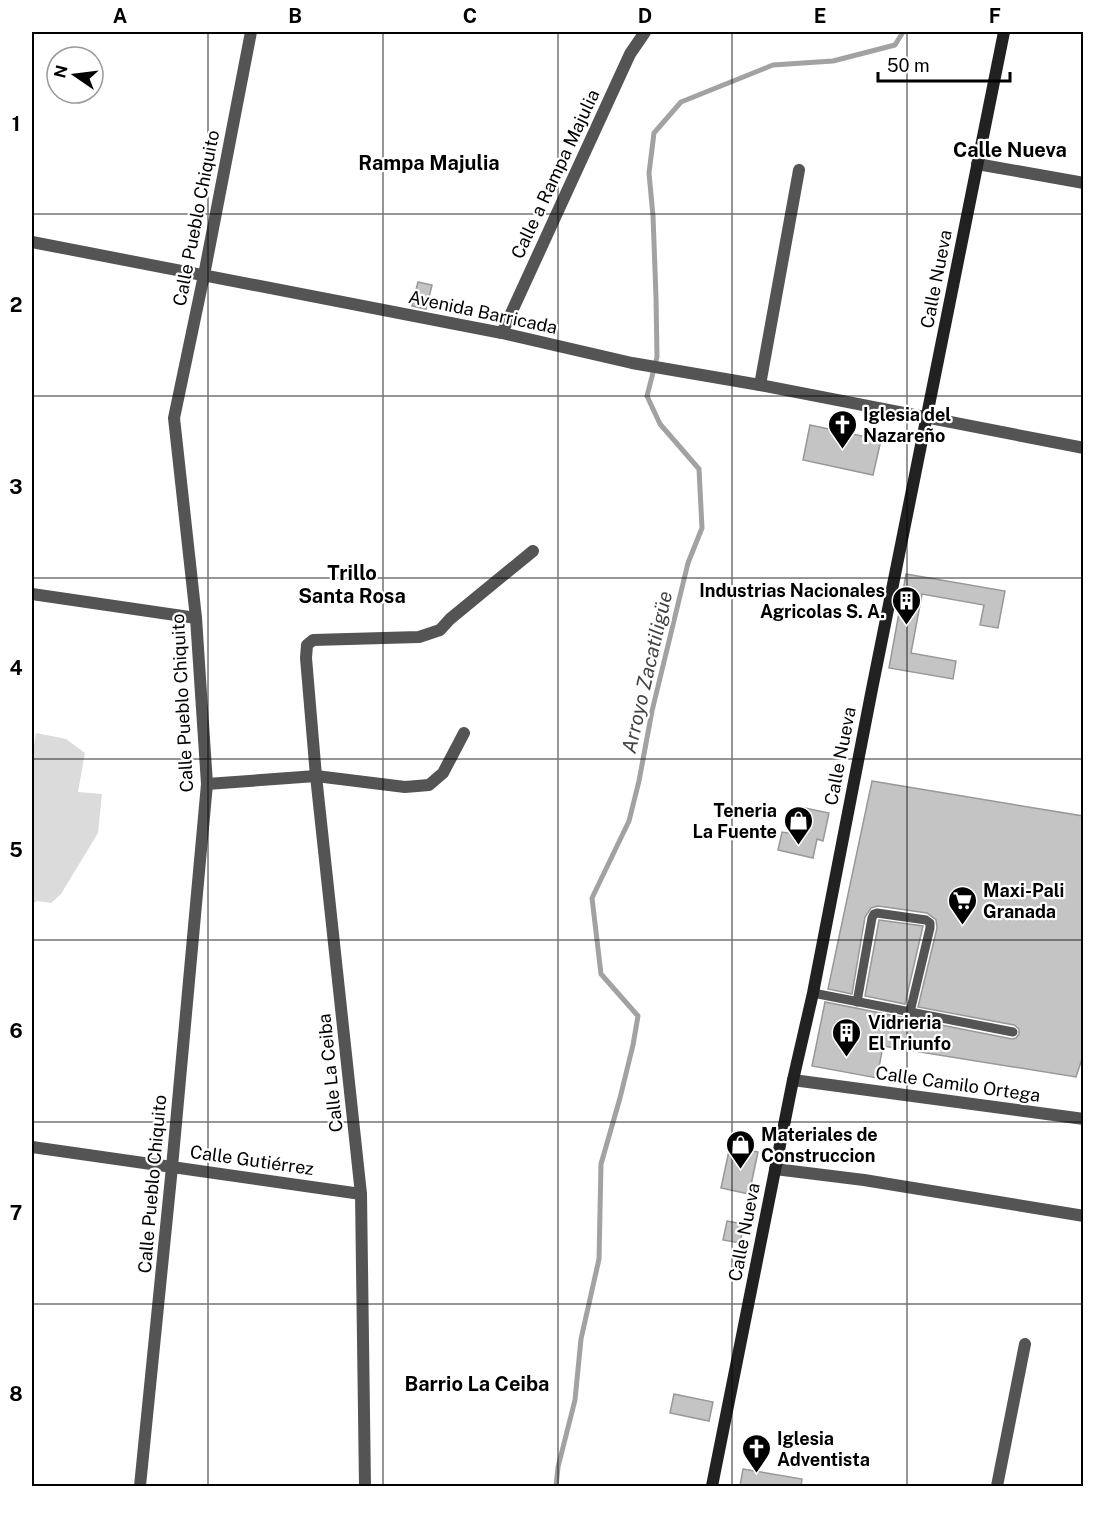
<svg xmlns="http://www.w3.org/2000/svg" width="1115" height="1518" font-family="'Public Sans',sans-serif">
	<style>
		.green { fill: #dbdbdb }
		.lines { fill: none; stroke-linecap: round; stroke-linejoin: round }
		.stream { stroke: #a2a2a2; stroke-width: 5 }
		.building { fill: #c4c4c4; stroke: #989898; stroke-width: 1.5 }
		.lane { stroke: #545454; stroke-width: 9 }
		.street { stroke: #545454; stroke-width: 12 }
		.secondary { stroke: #212121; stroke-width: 12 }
		.grid { fill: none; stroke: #000; stroke-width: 1.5; stroke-opacity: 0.55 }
		.labels { text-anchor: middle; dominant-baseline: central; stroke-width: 4.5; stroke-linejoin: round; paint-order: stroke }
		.street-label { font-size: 18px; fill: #000; stroke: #fff }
		.poi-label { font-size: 18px; font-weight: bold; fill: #000; stroke: #fff; text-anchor: start }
		.neighbourhood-label { font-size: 20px; font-weight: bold; fill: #000; stroke: #fff }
		.water-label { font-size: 20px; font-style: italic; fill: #434343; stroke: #fff }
		.neatline { fill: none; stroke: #000; stroke-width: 2 }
		.grid-label { font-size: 20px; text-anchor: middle; font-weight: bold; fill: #000 }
	</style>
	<rect width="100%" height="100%" fill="#fff"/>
	<path class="green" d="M36 733 66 739 85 753 78 792 102 794 98 833 61 894 51 903 37 901 32 904V757Z"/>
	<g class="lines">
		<path class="stream" d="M556 1486 558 1467 575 1400 581 1339 599 1259 601 1164 620 1098 633 1045 638 1016 601 974 592 898 629 821 639 781 652 711 688 563 702 528 699 469 660 424 647 396 657 357 656 297 653 216 649 173 654 133 681 102 773 65 833 61 895 45 903 32"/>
	</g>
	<g class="building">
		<path d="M418 282 432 285 426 309 412 306Z"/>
		<path d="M810 425 881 440 873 475 803 460Z"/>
		<path d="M906 574 1005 591 998 628 980 625 984 605 922 594 911 653 956 661 953 679 889 668Z"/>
		<path d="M872 781 1083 816V1056L1076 1077 883 1046 877 1078 812 1066 825 1002 1012 1039 1016 1038 1019 1034V1029L1014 1025 918 1007 937 928 936 920 927 913 878 906 871 908 865 917 852 994 828 989Z"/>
		<path d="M800 807 829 813 823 841 817 839 813 858 778 850 782 832 794 834Z"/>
		<path d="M879 920 923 926 905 1004 865 996Z"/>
		<path d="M730 1146 758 1152 749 1194 721 1188Z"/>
		<path d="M727 1221 744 1224 740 1243 723 1240Z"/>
		<path d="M674 1394 713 1402 709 1421 670 1413Z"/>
		<path d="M743 1469 802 1479 801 1486H740Z"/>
	</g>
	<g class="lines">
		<g class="lane">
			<path d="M813 993 1013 1032"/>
			<path d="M857 1002 872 918 874 914 877 913 926 920 930 923V928L910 1012"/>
		</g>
		<g class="street">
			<path d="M977 164 1084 183"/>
			<path d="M32 242 502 333 632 363 760 385 1084 448"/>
			<path d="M502 333 630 54 645 32"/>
			<path d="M760 385 799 170"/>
			<path d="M32 594 196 618"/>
			<path d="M207 784 316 776 405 787 429 785 443 773 464 733"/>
			<path d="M793 1080 1084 1119"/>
			<path d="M32 1147 361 1194"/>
			<path d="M775 1169 864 1180 1084 1216"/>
			<path d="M140 1486 172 1167 207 784 196 618 174 418 204 275 251 32"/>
			<path d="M365 1486 361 1194 316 776 306 658 307 645 313 640 419 637 440 630 450 619 533 551"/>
			<path d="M997 1486 1025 1344"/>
		</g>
		<path class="secondary" d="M712 1486 793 1080 813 993 872 689 1004 32"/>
	</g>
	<path class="grid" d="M208 32V1486M383 32V1486M558 32V1486M732 32V1486M907 32V1486M32 214H1084M32 396H1084M32 578H1084M32 759H1084M32 940H1084M32 1122H1084M32 1304H1084"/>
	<defs>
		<symbol id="church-pin" viewBox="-11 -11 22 30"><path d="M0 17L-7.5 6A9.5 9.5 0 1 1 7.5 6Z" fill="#000" stroke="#fff"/><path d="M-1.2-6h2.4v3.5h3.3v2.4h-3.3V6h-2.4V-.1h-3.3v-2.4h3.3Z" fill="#fff"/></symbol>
		<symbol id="building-pin" viewBox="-11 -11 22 30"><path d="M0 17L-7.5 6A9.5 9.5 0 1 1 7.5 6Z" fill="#000" stroke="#fff"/><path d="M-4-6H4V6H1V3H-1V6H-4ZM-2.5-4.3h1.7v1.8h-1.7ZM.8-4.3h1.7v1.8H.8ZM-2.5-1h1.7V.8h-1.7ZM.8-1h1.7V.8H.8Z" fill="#fff"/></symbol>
		<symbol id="shop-pin" viewBox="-11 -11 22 30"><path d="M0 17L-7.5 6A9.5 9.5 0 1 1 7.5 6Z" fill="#000" stroke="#fff"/><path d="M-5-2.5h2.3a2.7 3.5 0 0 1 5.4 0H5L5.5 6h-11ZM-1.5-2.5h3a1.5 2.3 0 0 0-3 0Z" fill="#fff"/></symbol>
		<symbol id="supermarket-pin" viewBox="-11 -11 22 30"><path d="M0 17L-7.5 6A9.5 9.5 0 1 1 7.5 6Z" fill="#000" stroke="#fff"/><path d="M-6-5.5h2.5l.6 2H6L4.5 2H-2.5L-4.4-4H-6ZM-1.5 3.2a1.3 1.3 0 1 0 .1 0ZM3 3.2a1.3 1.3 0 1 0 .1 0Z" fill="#fff"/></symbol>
	</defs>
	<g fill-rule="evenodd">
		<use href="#church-pin" x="826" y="408" width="33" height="45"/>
		<use href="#building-pin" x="890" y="584" width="33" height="45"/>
		<use href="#shop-pin" x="782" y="804" width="33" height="45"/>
		<use href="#supermarket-pin" x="946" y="884" width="33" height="45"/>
		<use href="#building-pin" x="830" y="1016" width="33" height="45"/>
		<use href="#shop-pin" x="724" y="1128" width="33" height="45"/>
		<use href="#church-pin" x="740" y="1432" width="33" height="45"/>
	</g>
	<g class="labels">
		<g class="street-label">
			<text transform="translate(555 174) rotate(-65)">Calle a Rampa Majulia</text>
			<text transform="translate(196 218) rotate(-79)">Calle Pueblo Chiquito</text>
			<text transform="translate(936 279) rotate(-79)">Calle Nueva</text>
			<text transform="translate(483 312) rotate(12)">Avenida Barricada</text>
			<text transform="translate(182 703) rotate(-93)">Calle Pueblo Chiquito</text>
			<text transform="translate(840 756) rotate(-79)">Calle Nueva</text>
			<text transform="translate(330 1073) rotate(-96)">Calle La Ceiba</text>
			<text transform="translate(958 1084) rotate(8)">Calle Camilo Ortega</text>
			<text transform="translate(252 1160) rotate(8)">Calle Gutiérrez</text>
			<text transform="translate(152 1184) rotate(-85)">Calle Pueblo Chiquito</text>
			<text transform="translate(744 1232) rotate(-79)">Calle Nueva</text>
		</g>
		<g class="poi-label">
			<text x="863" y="414">Iglesia del<tspan x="863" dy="21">Nazareño</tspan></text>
			<text x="885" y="590" text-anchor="end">Industrias Nacionales<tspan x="885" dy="21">Agricolas S. A.</tspan></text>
			<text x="777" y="810" text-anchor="end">Teneria<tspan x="777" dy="21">La Fuente</tspan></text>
			<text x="983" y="890">Maxi-Pali<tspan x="983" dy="21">Granada</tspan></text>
			<text x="868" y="1022">Vidrieria<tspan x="868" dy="21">El Triunfo</tspan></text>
			<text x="761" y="1134">Materiales de<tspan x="761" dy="21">Construccion</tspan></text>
			<text x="777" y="1438">Iglesia<tspan x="777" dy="21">Adventista</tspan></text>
		</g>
		<g class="neighbourhood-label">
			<text x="1010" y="150">Calle Nueva</text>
			<text x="429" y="163">Rampa Majulia</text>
			<text x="352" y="573">Trillo<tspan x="352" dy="23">Santa Rosa</tspan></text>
			<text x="477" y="1384">Barrio La Ceiba</text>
		</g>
		<g class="water-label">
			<text transform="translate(647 672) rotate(-77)">Arroyo Zacatiligüe</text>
		</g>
	</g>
	<rect width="1115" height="1518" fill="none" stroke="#ffffff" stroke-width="66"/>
	<g transform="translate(75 75) rotate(284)"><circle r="28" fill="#ffffff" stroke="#999999" stroke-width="1.5"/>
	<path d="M0-4.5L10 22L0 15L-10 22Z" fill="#000000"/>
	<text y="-9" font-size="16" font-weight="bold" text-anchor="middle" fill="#000000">N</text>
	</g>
	<path d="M878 72v9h132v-9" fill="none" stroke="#000000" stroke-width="3"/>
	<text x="887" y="72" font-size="18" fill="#000000" stroke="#ffffff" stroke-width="4.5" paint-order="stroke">50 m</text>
	<rect x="33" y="33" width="1049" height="1452" class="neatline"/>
	<g class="grid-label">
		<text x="120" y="23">A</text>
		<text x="295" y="23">B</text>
		<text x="470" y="23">C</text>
		<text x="645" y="23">D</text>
		<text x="820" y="23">E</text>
		<text x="995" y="23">F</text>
		<text x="16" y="131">1</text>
		<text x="16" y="312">2</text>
		<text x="16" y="494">3</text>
		<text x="16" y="675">4</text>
		<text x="16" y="857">5</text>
		<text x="16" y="1038">6</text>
		<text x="16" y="1220">7</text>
		<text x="16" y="1401">8</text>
	</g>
</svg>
